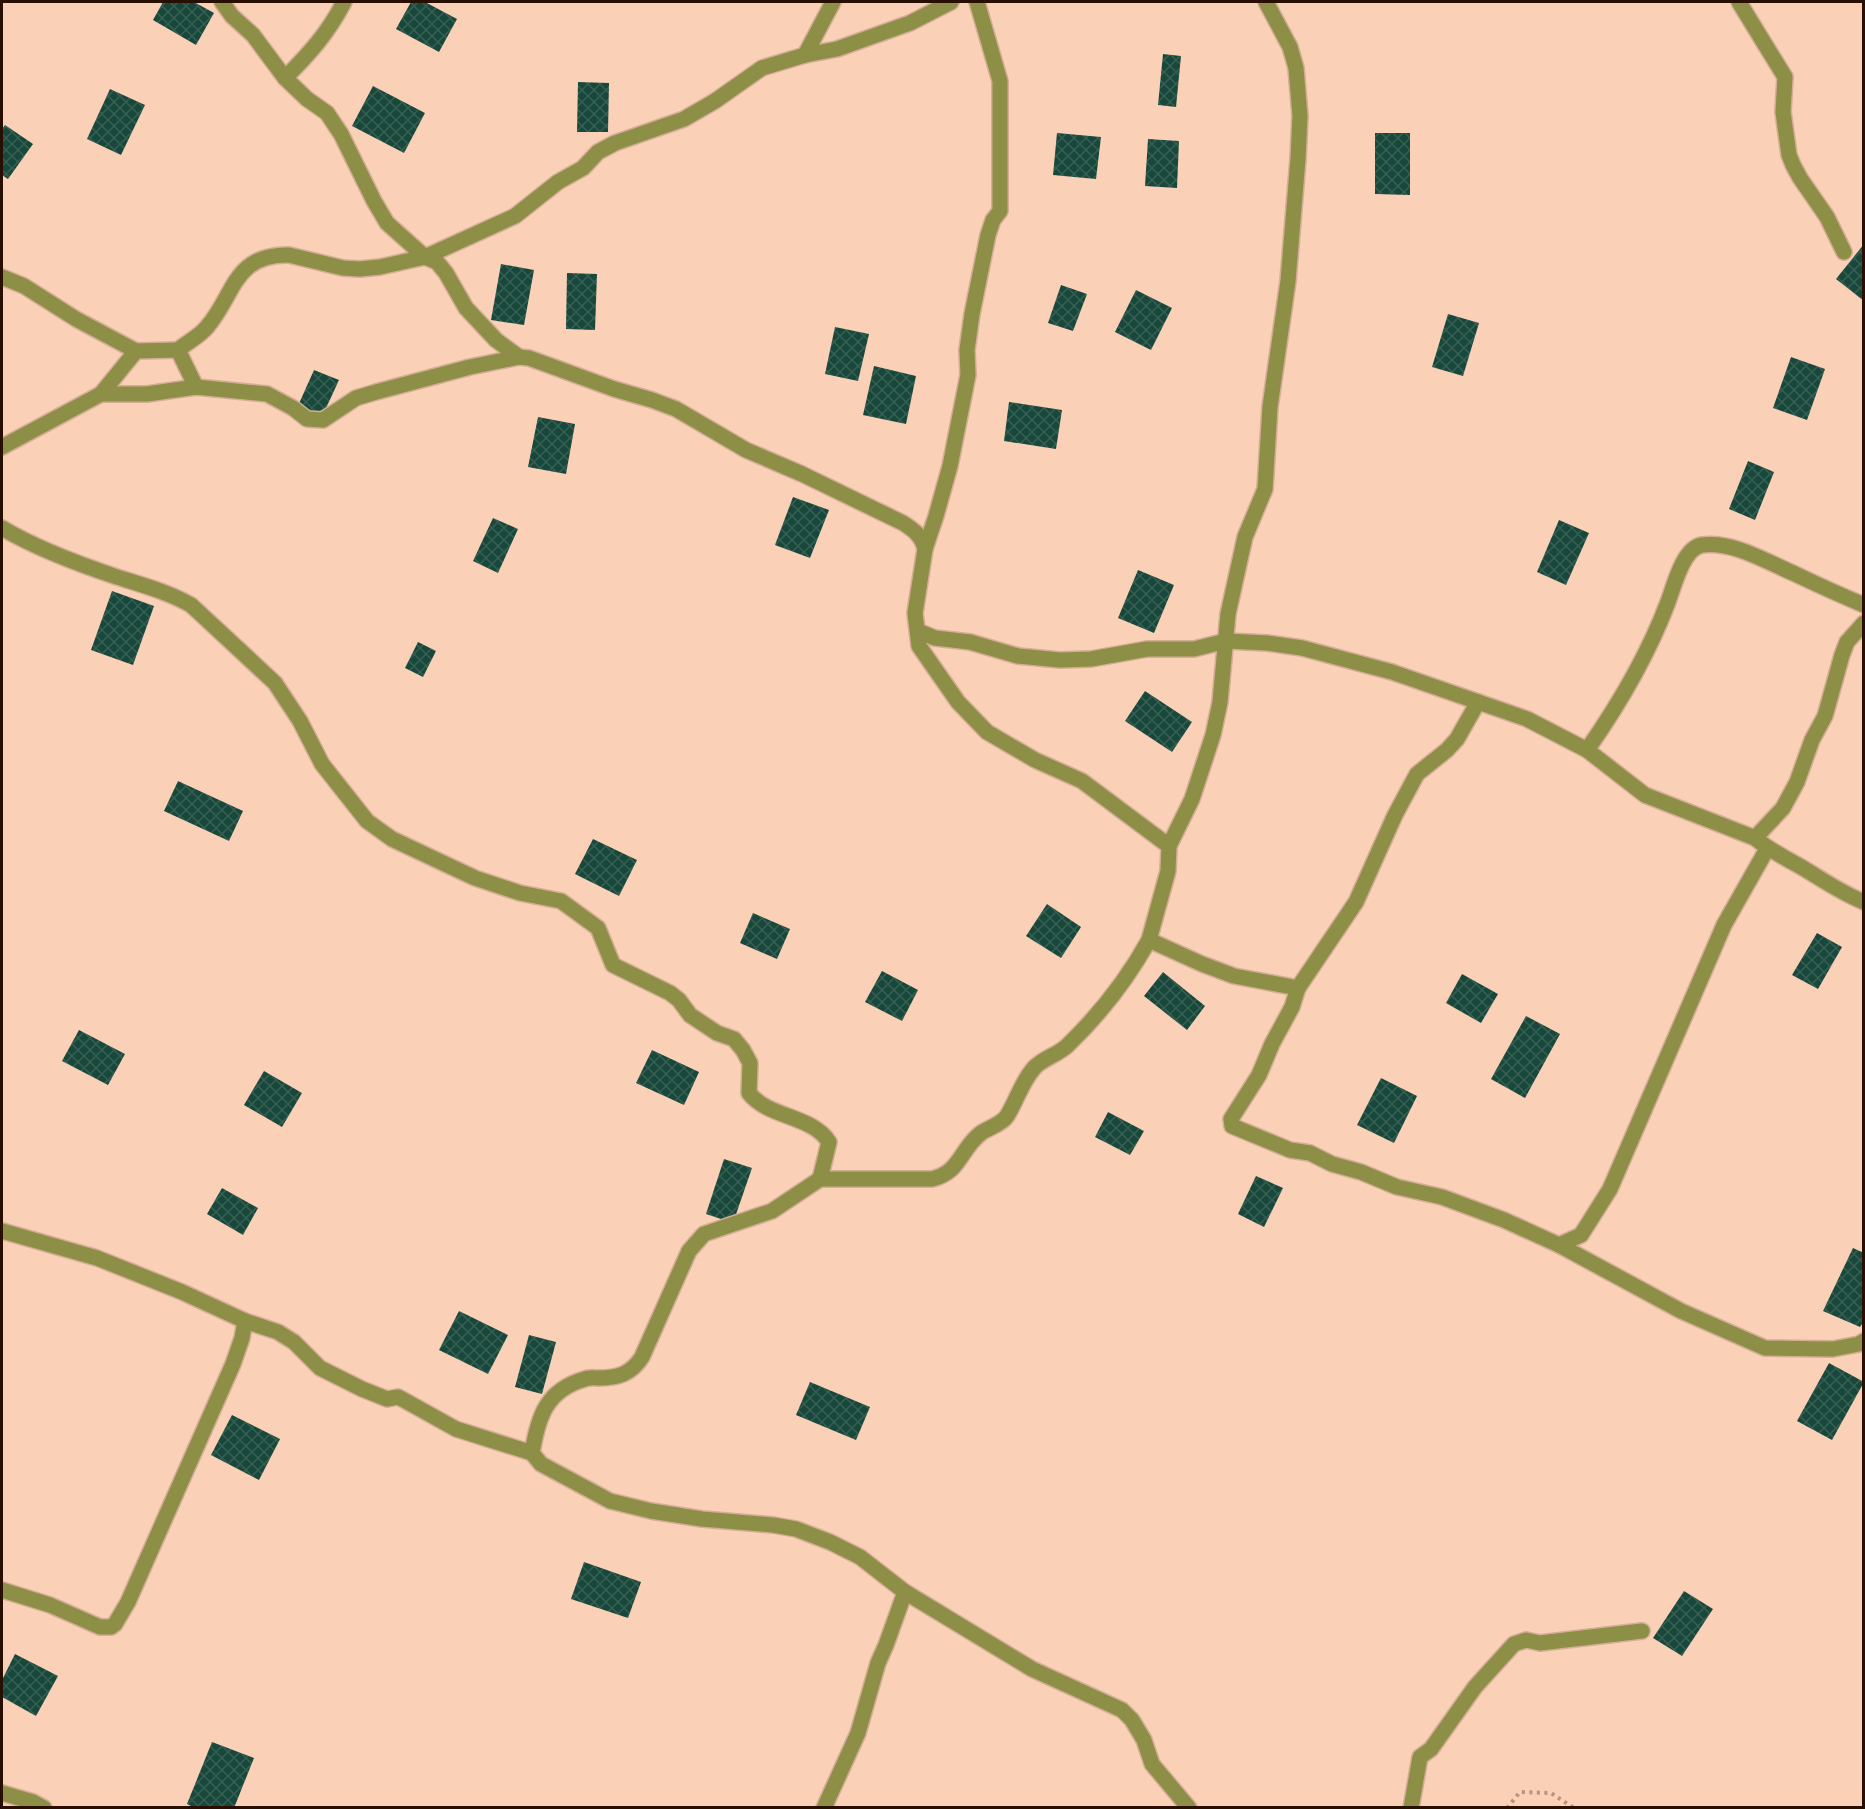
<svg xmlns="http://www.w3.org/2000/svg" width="1865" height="1809" font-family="Roboto,sans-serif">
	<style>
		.building { fill: url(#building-cross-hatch) }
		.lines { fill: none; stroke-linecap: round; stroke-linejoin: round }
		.minor-casing { stroke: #d4ad96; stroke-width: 18 }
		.path { stroke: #b8947e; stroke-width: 4; stroke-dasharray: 3 4.5; stroke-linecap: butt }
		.minor { stroke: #8c8f45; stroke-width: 15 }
	</style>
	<defs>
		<pattern id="building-cross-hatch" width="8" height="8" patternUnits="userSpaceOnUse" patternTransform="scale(1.5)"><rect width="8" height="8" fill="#17483b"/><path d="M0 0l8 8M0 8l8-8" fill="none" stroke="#385e53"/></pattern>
	</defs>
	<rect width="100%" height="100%" fill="#fad0b7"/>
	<g class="building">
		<path d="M163 2H194L214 13 196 45 153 20Z"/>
		<path d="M411 2H425L457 19 439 52 396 29Z"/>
		<path d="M1163 54 1181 56 1176 107 1158 105Z"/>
		<path d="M578 82 609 83 608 132H577Z"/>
		<path d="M373 86 425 113 404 153 352 126Z"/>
		<path d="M110 89 145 105 121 155 87 139Z"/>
		<path d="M5 125 33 144 8 179 2 175V129Z"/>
		<path d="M1057 133 1101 137 1096 179 1053 175Z"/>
		<path d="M1375 133H1410V195L1375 194Z"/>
		<path d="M1148 139 1179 141 1177 188 1145 186Z"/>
		<path d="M1864 244V301L1836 279Z"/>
		<path d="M501 264 534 270 524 325 491 320Z"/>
		<path d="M567 273 597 274 595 330 566 329Z"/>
		<path d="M1061 285 1087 294 1073 331 1048 323Z"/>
		<path d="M1136 290 1172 308 1151 350 1115 332Z"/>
		<path d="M1448 314 1479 323 1463 376 1432 367Z"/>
		<path d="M835 327 869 334 858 381 825 374Z"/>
		<path d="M1791 357 1825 369 1807 420 1773 408Z"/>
		<path d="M874 366 916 376 906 424 863 415Z"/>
		<path d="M314 370 339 380 321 419 297 408Z"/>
		<path d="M1009 402 1062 410 1056 449 1004 441Z"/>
		<path d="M538 417 575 424 566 474 528 467Z"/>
		<path d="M1748 461 1774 472 1755 520 1729 509Z"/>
		<path d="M793 497 829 510 810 558 775 545Z"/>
		<path d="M493 518 518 529 498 573 473 561Z"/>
		<path d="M1559 520 1589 533 1566 585 1537 572Z"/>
		<path d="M1138 570 1174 585 1154 633 1118 618Z"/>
		<path d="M112 591 154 606 133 665 91 650Z"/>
		<path d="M418 642 436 651 423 677 405 668Z"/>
		<path d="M1145 691 1192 722 1172 752 1125 721Z"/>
		<path d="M178 781 243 811 229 841 164 811Z"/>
		<path d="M593 839 637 860 619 896 575 874Z"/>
		<path d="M1047 904 1081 927 1061 958 1026 936Z"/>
		<path d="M753 913 790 929 777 959 740 943Z"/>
		<path d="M1817 933 1842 947 1818 989 1792 975Z"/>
		<path d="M882 971 918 990 902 1021 865 1002Z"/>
		<path d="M1163 972 1205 1006 1187 1030 1144 996Z"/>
		<path d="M1462 974 1498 994 1481 1023 1446 1003Z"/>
		<path d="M1526 1016 1560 1034 1525 1098 1491 1079Z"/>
		<path d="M79 1030 125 1054 108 1085 62 1061Z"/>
		<path d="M652 1050 699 1072 684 1105 636 1083Z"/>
		<path d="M264 1071 302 1093 282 1127 244 1105Z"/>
		<path d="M1381 1078 1417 1096 1394 1143 1357 1125Z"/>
		<path d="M1108 1112 1144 1131 1130 1155 1095 1137Z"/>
		<path d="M724 1159 752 1168 733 1223 706 1214Z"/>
		<path d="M1256 1176 1283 1188 1264 1227 1238 1214Z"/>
		<path d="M222 1188 258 1208 243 1235 207 1214Z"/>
		<path d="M1853 1248 1864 1253V1321L1860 1327 1823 1311Z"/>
		<path d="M459 1311 508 1335 488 1374 439 1350Z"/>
		<path d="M529 1335 556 1342 542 1394 515 1387Z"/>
		<path d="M1829 1363 1864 1382 1832 1440 1797 1421Z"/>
		<path d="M810 1382 870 1407 856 1440 796 1415Z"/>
		<path d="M232 1415 280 1439 259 1480 211 1455Z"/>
		<path d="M584 1562 641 1582 628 1618 571 1599Z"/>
		<path d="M1684 1591 1713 1609 1682 1656 1653 1638Z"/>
		<path d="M15 1654 58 1676 36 1716 2 1697V1680Z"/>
		<path d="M212 1742 254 1758 234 1808H195L187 1804Z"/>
	</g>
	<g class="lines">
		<defs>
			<g id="minor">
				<path d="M222 2 232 16 253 35 285 78 307 99 327 113 341 134 374 201 387 223 425 257 437 262 446 273 466 308 496 340 519 357"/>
				<path d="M977 2 1000 81V211L993 220 988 235 972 314 967 350 968 375 950 466 936 516 925 549 915 613 919 646 958 702 987 732 1035 760 1082 781 1169 846 1168 871 1149 940 1202 964 1234 976 1298 988 1292 1007 1272 1044 1259 1075 1231 1119 1232 1126 1290 1150 1310 1153 1332 1164 1361 1172 1397 1187 1442 1197 1504 1220 1559 1245 1681 1311 1765 1348 1833 1349 1859 1344 1864 1341"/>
				<path d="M1739 2 1785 77 1783 112 1789 155 1793 165 1800 178 1827 217 1844 252"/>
				<path d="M805 55 833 2"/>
				<path d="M285 78C310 53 328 33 344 2"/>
				<path d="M2 277 24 286 76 319 136 351 178 350"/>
				<path d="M196 387 178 350C187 342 199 337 207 327 235 295 233 254 289 255L343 268 360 269 380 267 425 257 515 216 558 182 583 168 598 152 615 143 684 119 715 101 762 68 805 55 837 49 910 23 951 2"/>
				<path d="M101 394 136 351"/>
				<path d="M2 447 101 394H147L196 387 267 394 293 408 307 419 323 420 356 398 376 392 470 367 519 357 529 358 614 389 652 400 676 409 746 450 802 474 903 523C914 530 922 536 925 549"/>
				<path d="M2 528C37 549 78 564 117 577 142 585 168 592 191 605L275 683 300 721 322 764 367 821 392 839 475 878 520 893 561 901 598 928 613 965 670 993 679 1000 690 1015 717 1033 734 1039 743 1050 750 1063 749 1093C768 1118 812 1115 829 1142L820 1179"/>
				<path d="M918 631 935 638 970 642 1018 656 1060 660 1091 659 1147 649H1194L1226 641 1267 643 1302 648 1392 672 1527 719 1587 750 1645 795 1755 838C1770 851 1786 858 1803 868 1823 880 1841 893 1864 902"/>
				<path d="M1587 750C1620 703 1648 655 1668 602 1674 586 1683 548 1702 545 1733 541 1765 561 1793 573 1816 584 1840 595 1864 605"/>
				<path d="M1755 838 1783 808 1797 782 1812 740 1825 716 1842 655 1847 642 1864 623"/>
				<path d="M1169 846 1192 799 1213 735 1220 702 1228 614 1245 537 1265 489 1270 407 1288 281 1298 159 1300 116 1296 68 1290 47 1266 2"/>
				<path d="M1298 988 1356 902 1395 815 1417 774 1447 750 1457 739 1478 702"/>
				<path d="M2 1231 97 1258 182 1292 245 1321 278 1332 294 1342 320 1368 362 1389 387 1399 398 1397 402 1399 456 1429 532 1453 541 1464 610 1501 651 1511 702 1519 773 1525 796 1529 830 1542 860 1557 905 1592 1032 1669 1122 1710 1132 1720 1144 1740 1152 1764 1189 1808"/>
				<path d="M1559 1245 1581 1235 1610 1189 1724 925 1767 849"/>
				<path d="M532 1453C538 1417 546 1390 585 1379 589 1377 594 1378 599 1378 618 1378 631 1374 642 1357L689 1251 704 1234 772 1211 820 1179H932C961 1172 960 1149 981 1133 988 1128 1002 1124 1007 1116 1017 1100 1021 1083 1034 1068 1043 1058 1058 1055 1068 1045 1099 1015 1128 978 1149 940"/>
				<path d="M2 1590 50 1605 100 1627H111L115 1624 128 1602 233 1364 242 1338 245 1321"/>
				<path d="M2 1793 33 1802 44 1808"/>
				<path d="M824 1808 858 1733 878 1663 886 1645 905 1592"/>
				<path d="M1411 1808 1420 1757 1431 1749 1475 1687 1514 1644 1526 1640 1540 1643 1642 1631"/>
			</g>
		</defs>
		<use href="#minor" class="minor-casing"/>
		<path class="path" d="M1507 1808 1520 1792 1551 1793 1574 1808"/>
		<use href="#minor" class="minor"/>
	</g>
	<rect width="1865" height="1809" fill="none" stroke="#280f02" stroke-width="6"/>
</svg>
